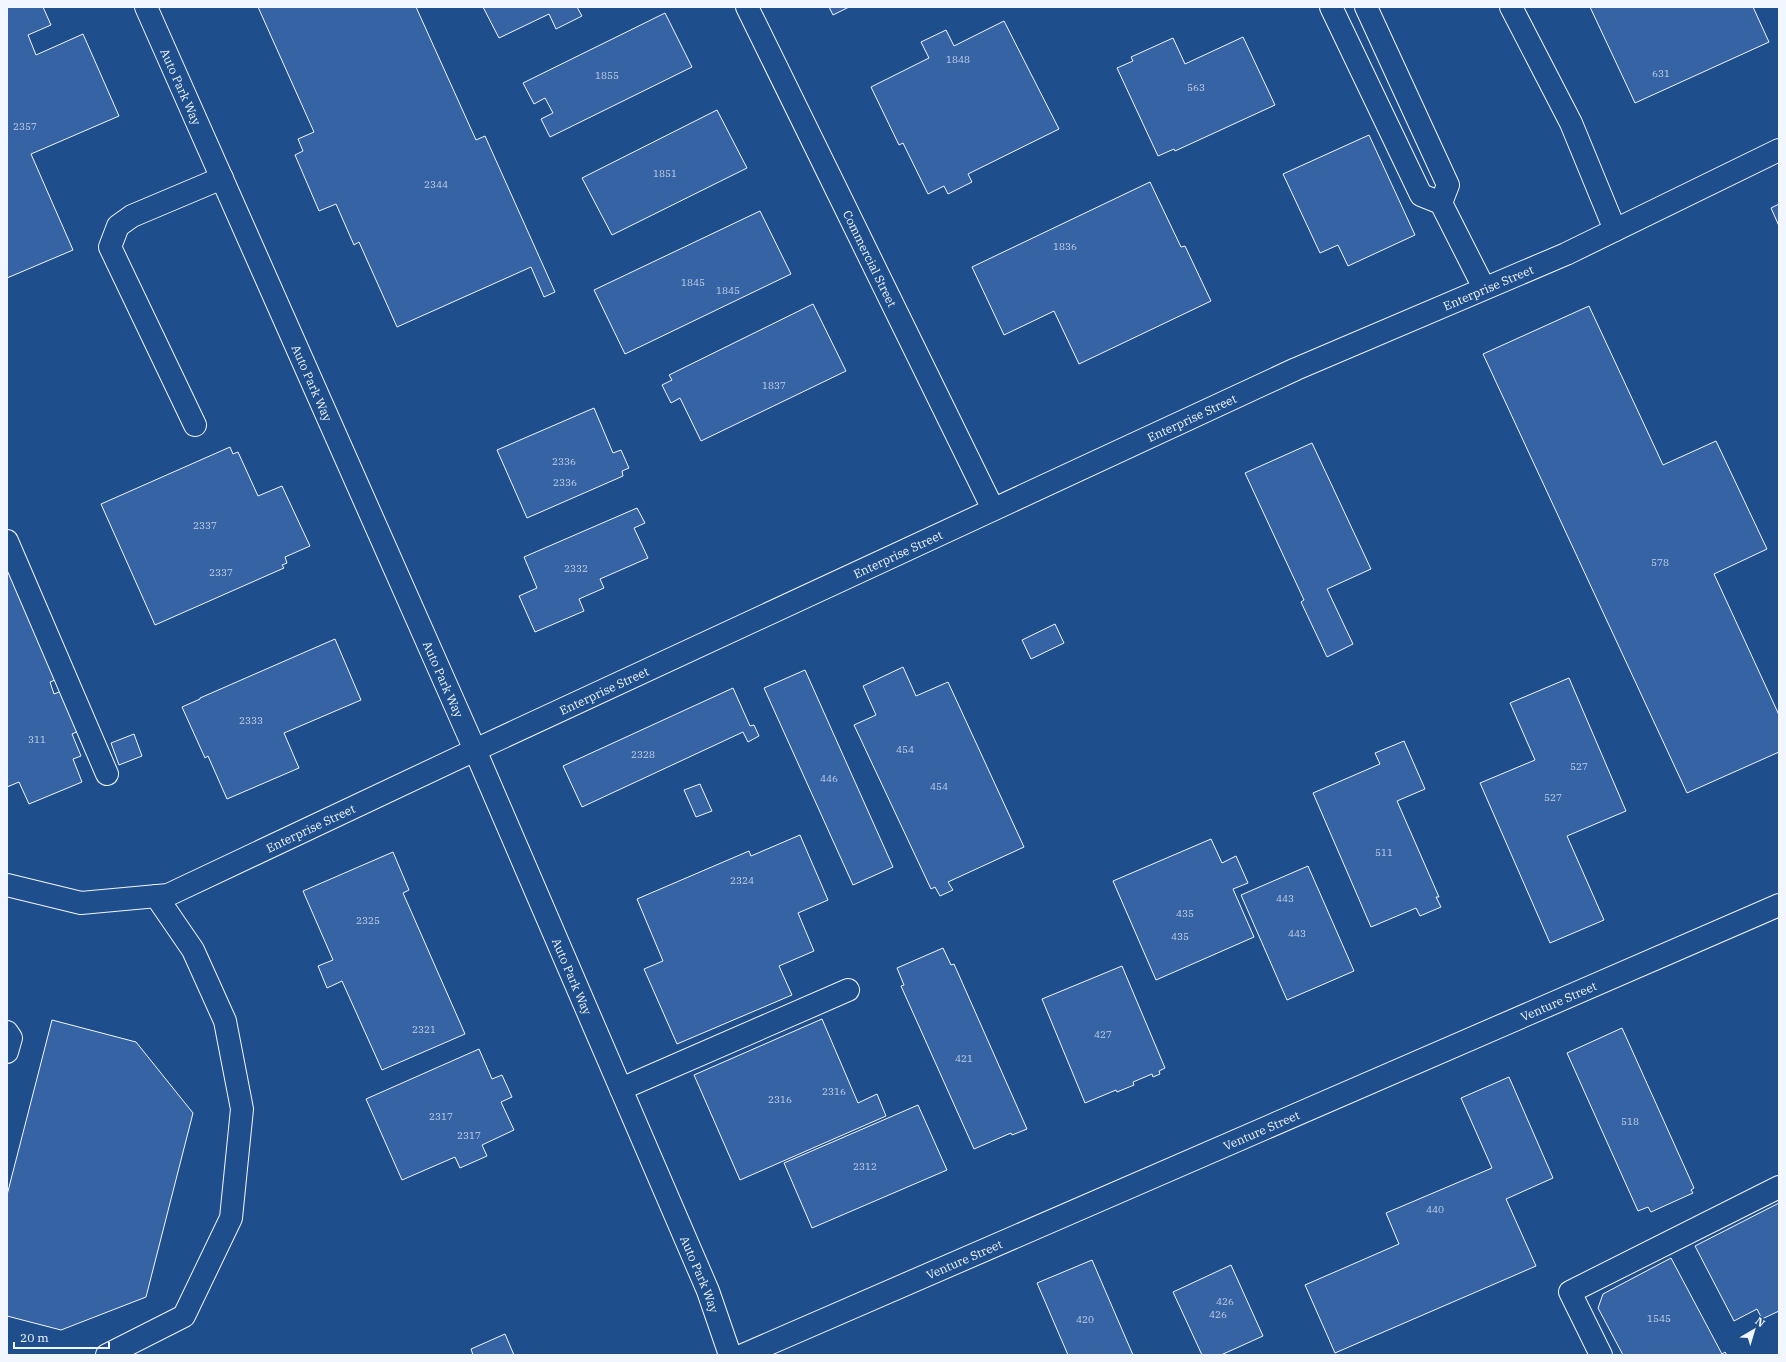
<svg xmlns="http://www.w3.org/2000/svg" width="1786" height="1362" font-family="'IBM Plex Serif',serif">
	<style>
		.building { fill: #3563a3; stroke: #f2f6ff }
		.lines { fill: none; stroke-linecap: round; stroke-linejoin: round }
		.minor-casing { stroke: #f2f6ff; stroke-width: 24 }
		.major-casing { stroke: #f2f6ff; stroke-width: 24 }
		.minor { stroke: #1f4e8c; stroke-width: 22 }
		.major { stroke: #1f4e8c; stroke-width: 22 }
		.labels { text-anchor: middle; dominant-baseline: central; stroke-width: 3; stroke-linejoin: round; paint-order: stroke }
		.number-label { font-size: 10px; fill: #c3d1e8 }
		.street-label { font-size: 12px; fill: #f2f6ff; stroke: #1f4e8c }
	</style>
	<rect width="100%" height="100%" fill="#1f4e8c"/>
	<g class="building">
		<path d="M7 7H43L51 25 28 35 36 55 83 34 119 116 31 154 73 250 7 278Z"/>
		<path d="M258 7H416L476 140 485 136 555 292 544 297 531 267 397 327 359 242 354 245 336 204 319 211 295 155 303 151 298 139 314 132Z"/>
		<path d="M483 7H577L582 16 556 29 549 14 499 38Z"/>
		<path d="M829 7H849L833 15Z"/>
		<path d="M1590 7H1753L1769 42 1635 103Z"/>
		<path d="M665 13 692 67 550 137 541 119 553 113 545 98 534 104 523 83Z"/>
		<path d="M1004 21 1059 129 968 174 972 182 948 194 944 186 928 194 903 143 899 145 871 87 929 58 921 42 946 30 954 46Z"/>
		<path d="M1243 37 1275 105 1175 151 1174 149 1158 156 1117 68 1133 61 1131 57 1173 38 1185 64Z"/>
		<path d="M717 110 747 168 612 235 582 178Z"/>
		<path d="M1369 135 1415 235 1348 266 1338 245 1320 253 1283 174Z"/>
		<path d="M1150 182 1181 247 1185 246 1211 301 1079 364 1054 311 1004 335 972 267Z"/>
		<path d="M1779 204V226L1771 208Z"/>
		<path d="M760 211 791 274 625 354 594 290Z"/>
		<path d="M813 304 846 371 701 441 680 398 671 403 662 385 672 380 669 375Z"/>
		<path d="M1589 306 1663 465 1716 441 1767 549 1714 574 1779 715V752L1687 793 1483 354Z"/>
		<path d="M594 408 613 453 621 450 629 468 622 471 623 476 527 518 497 450Z"/>
		<path d="M1312 443 1371 569 1327 589 1353 644 1327 657 1301 602 1304 600 1245 473Z"/>
		<path d="M230 447 233 454 238 452 258 496 282 486 310 546 285 557 287 563 282 565 284 568 155 625 101 504Z"/>
		<path d="M637 508 645 523 634 528 648 558 600 579 604 588 579 599 584 611 535 632 519 596 537 588 524 557Z"/>
		<path d="M7 553 60 678 50 682 54 694 64 690 81 730 72 734 81 756 73 759 82 782 29 804 19 782 7 787Z"/>
		<path d="M1055 624 1064 643 1031 659 1022 640Z"/>
		<path d="M335 639 361 700 284 733 299 768 227 799 208 756 205 758 182 707 200 699V698Z"/>
		<path d="M903 667 916 696 948 682 1024 847 948 882 953 890 940 896 935 887 931 889 854 725 876 715 863 686Z"/>
		<path d="M805 670 893 867 853 885 764 688Z"/>
		<path d="M1569 678 1626 811 1567 836 1604 920 1550 943 1480 783 1535 760 1510 703Z"/>
		<path d="M733 688 750 726 754 725 759 736 748 742 743 732 582 807 563 766Z"/>
		<path d="M134 734 142 756 119 765 111 743Z"/>
		<path d="M1404 741 1425 789 1397 801 1439 897H1436L1441 907 1420 916 1416 908 1371 927 1313 793 1380 764 1375 753Z"/>
		<path d="M700 784 712 811 696 817 684 790Z"/>
		<path d="M800 835 828 900 798 913 814 951 779 966 792 995 677 1044 644 969 663 961 637 899 749 851 751 856Z"/>
		<path d="M1211 839 1222 863 1236 856 1248 883 1233 889 1254 937 1156 980 1113 881Z"/>
		<path d="M393 852 409 890 403 893 465 1034 382 1070 342 981 327 988 318 966 333 960 303 891Z"/>
		<path d="M1308 866 1354 971 1287 1000 1241 895Z"/>
		<path d="M943 948 951 965 954 964 1027 1129 1012 1135 1011 1133 974 1149 901 986 904 985 897 968Z"/>
		<path d="M1122 966 1165 1068 1159 1071 1160 1074 1153 1077 1152 1074 1133 1082 1134 1085 1117 1092 1116 1090 1085 1103 1042 999Z"/>
		<path d="M822 1019 858 1103 877 1094 886 1116 740 1180 694 1075Z"/>
		<path d="M52 1020 136 1042 193 1113 146 1297 61 1330 7 1316V1195Z"/>
		<path d="M1622 1028 1694 1188 1691 1190 1693 1193 1651 1212 1648 1207 1638 1211 1567 1053Z"/>
		<path d="M479 1049 492 1079 502 1075 512 1097 501 1102 514 1130 482 1145 487 1156 460 1168 455 1157 402 1180 366 1099Z"/>
		<path d="M1509 1077 1553 1178 1506 1199 1536 1266 1335 1353 1305 1285 1399 1244 1386 1213 1492 1168 1461 1098Z"/>
		<path d="M918 1105 947 1170 812 1228 784 1163Z"/>
		<path d="M1779 1203V1311L1762 1319 1757 1309 1734 1321 1695 1246Z"/>
		<path d="M1671 1258 1722 1354 1725 1352 1727 1355H1623L1598 1308 1603 1294Z"/>
		<path d="M1092 1260 1133 1355H1068L1037 1283Z"/>
		<path d="M1231 1265 1263 1336 1221 1355H1202L1173 1292Z"/>
		<path d="M505 1334 514 1355H473L471 1349Z"/>
	</g>
	<g class="lines">
		<defs>
			<g id="minor">
				<path id="s1" d="M747 7 993 509"/>
				<path d="M1331 7 1421 195 1441 203 1484 288"/>
				<path d="M1366 7 1448 185 1441 203"/>
				<path d="M1511 7 1571 123 1615 230"/>
				<path d="M195 425 110 247 118 226 132 216 222 178"/>
				<path d="M7 541 107 774"/>
				<path id="s2" d="M7 885 81 903 168 895 475 750 1296 369 1566 254 1779 150"/>
				<path d="M7 1032 11 1038 7 1052"/>
				<path d="M621 1089 848 990"/>
				<path d="M107 1355 184 1316 231 1218 242 1109 225 1021 193 950 156 896"/>
				<path id="s3" d="M743 1355 1779 905"/>
				<path d="M1601 1355 1570 1292 1779 1187"/>
			</g>
			<g id="major">
				<path id="s4" d="M146 7 475 750 708 1291 730 1355"/>
			</g>
		</defs>
		<use href="#minor" class="minor-casing"/>
		<use href="#major" class="major-casing"/>
		<use href="#minor" class="minor"/>
		<use href="#major" class="major"/>
	</g>
	<g class="labels">
		<g class="number-label">
			<text x="958" y="59">1848</text>
			<text x="1661" y="73">631</text>
			<text x="607" y="75">1855</text>
			<text x="1196" y="87">563</text>
			<text x="25" y="126">2357</text>
			<text x="665" y="173">1851</text>
			<text x="436" y="184">2344</text>
			<text x="1065" y="246">1836</text>
			<text x="693" y="282">1845</text>
			<text x="728" y="290">1845</text>
			<text x="774" y="385">1837</text>
			<text x="564" y="461">2336</text>
			<text x="565" y="482">2336</text>
			<text x="205" y="525">2337</text>
			<text x="1660" y="562">578</text>
			<text x="576" y="568">2332</text>
			<text x="221" y="572">2337</text>
			<text x="251" y="720">2333</text>
			<text x="37" y="739">311</text>
			<text x="905" y="749">454</text>
			<text x="643" y="754">2328</text>
			<text x="1579" y="766">527</text>
			<text x="829" y="778">446</text>
			<text x="939" y="786">454</text>
			<text x="1553" y="797">527</text>
			<text x="1384" y="852">511</text>
			<text x="742" y="880">2324</text>
			<text x="1285" y="898">443</text>
			<text x="1185" y="913">435</text>
			<text x="368" y="920">2325</text>
			<text x="1297" y="933">443</text>
			<text x="1180" y="936">435</text>
			<text x="424" y="1029">2321</text>
			<text x="1103" y="1034">427</text>
			<text x="964" y="1058">421</text>
			<text x="834" y="1091">2316</text>
			<text x="780" y="1099">2316</text>
			<text x="441" y="1116">2317</text>
			<text x="1630" y="1121">518</text>
			<text x="469" y="1135">2317</text>
			<text x="865" y="1166">2312</text>
			<text x="1435" y="1209">440</text>
			<text x="1225" y="1301">426</text>
			<text x="1218" y="1314">426</text>
			<text x="1659" y="1318">1545</text>
			<text x="1085" y="1319">420</text>
		</g>
		<g class="street-label">
			<text stroke="none"><textPath href="#s4" startOffset="87">Auto Park Way</textPath></text>
			<text stroke="none"><textPath href="#s1" startOffset="280">Commercial Street</textPath></text>
			<text stroke="none"><textPath href="#s2" startOffset="1617">Enterprise Street</textPath></text>
			<text stroke="none"><textPath href="#s4" startOffset="411">Auto Park Way</textPath></text>
			<text stroke="none"><textPath href="#s2" startOffset="1293">Enterprise Street</textPath></text>
			<text stroke="none"><textPath href="#s2" startOffset="969">Enterprise Street</textPath></text>
			<text stroke="none"><textPath href="#s4" startOffset="735">Auto Park Way</textPath></text>
			<text stroke="none"><textPath href="#s2" startOffset="645">Enterprise Street</textPath></text>
			<text stroke="none"><textPath href="#s2" startOffset="321">Enterprise Street</textPath></text>
			<text stroke="none"><textPath href="#s4" startOffset="1059">Auto Park Way</textPath></text>
			<text stroke="none"><textPath href="#s3" startOffset="889">Venture Street</textPath></text>
			<text stroke="none"><textPath href="#s3" startOffset="565">Venture Street</textPath></text>
			<text stroke="none"><textPath href="#s3" startOffset="241">Venture Street</textPath></text>
			<text stroke="none"><textPath href="#s4" startOffset="1383">Auto Park Way</textPath></text>
		</g>
	</g>
	<rect width="1786" height="1362" fill="none" stroke="#f2f6ff" stroke-width="16"/>
	<g transform="translate(1754 1330) rotate(38)" stroke="#1f4e8c" stroke-width="3" paint-order="stroke">
	<path d="M0-3L7 15L0 10L-7 15Z" fill="#f2f6ff"/>
	<text y="-6" font-size="11" font-weight="bold" text-anchor="middle" fill="#f2f6ff">N</text>
	</g>
	<path d="M14 1342v6h95v-6" fill="none" stroke="#f2f6ff" stroke-width="2"/>
	<text x="20" y="1342" font-size="12" fill="#f2f6ff" stroke="#1f4e8c" stroke-width="3" paint-order="stroke">20 m</text>
</svg>
